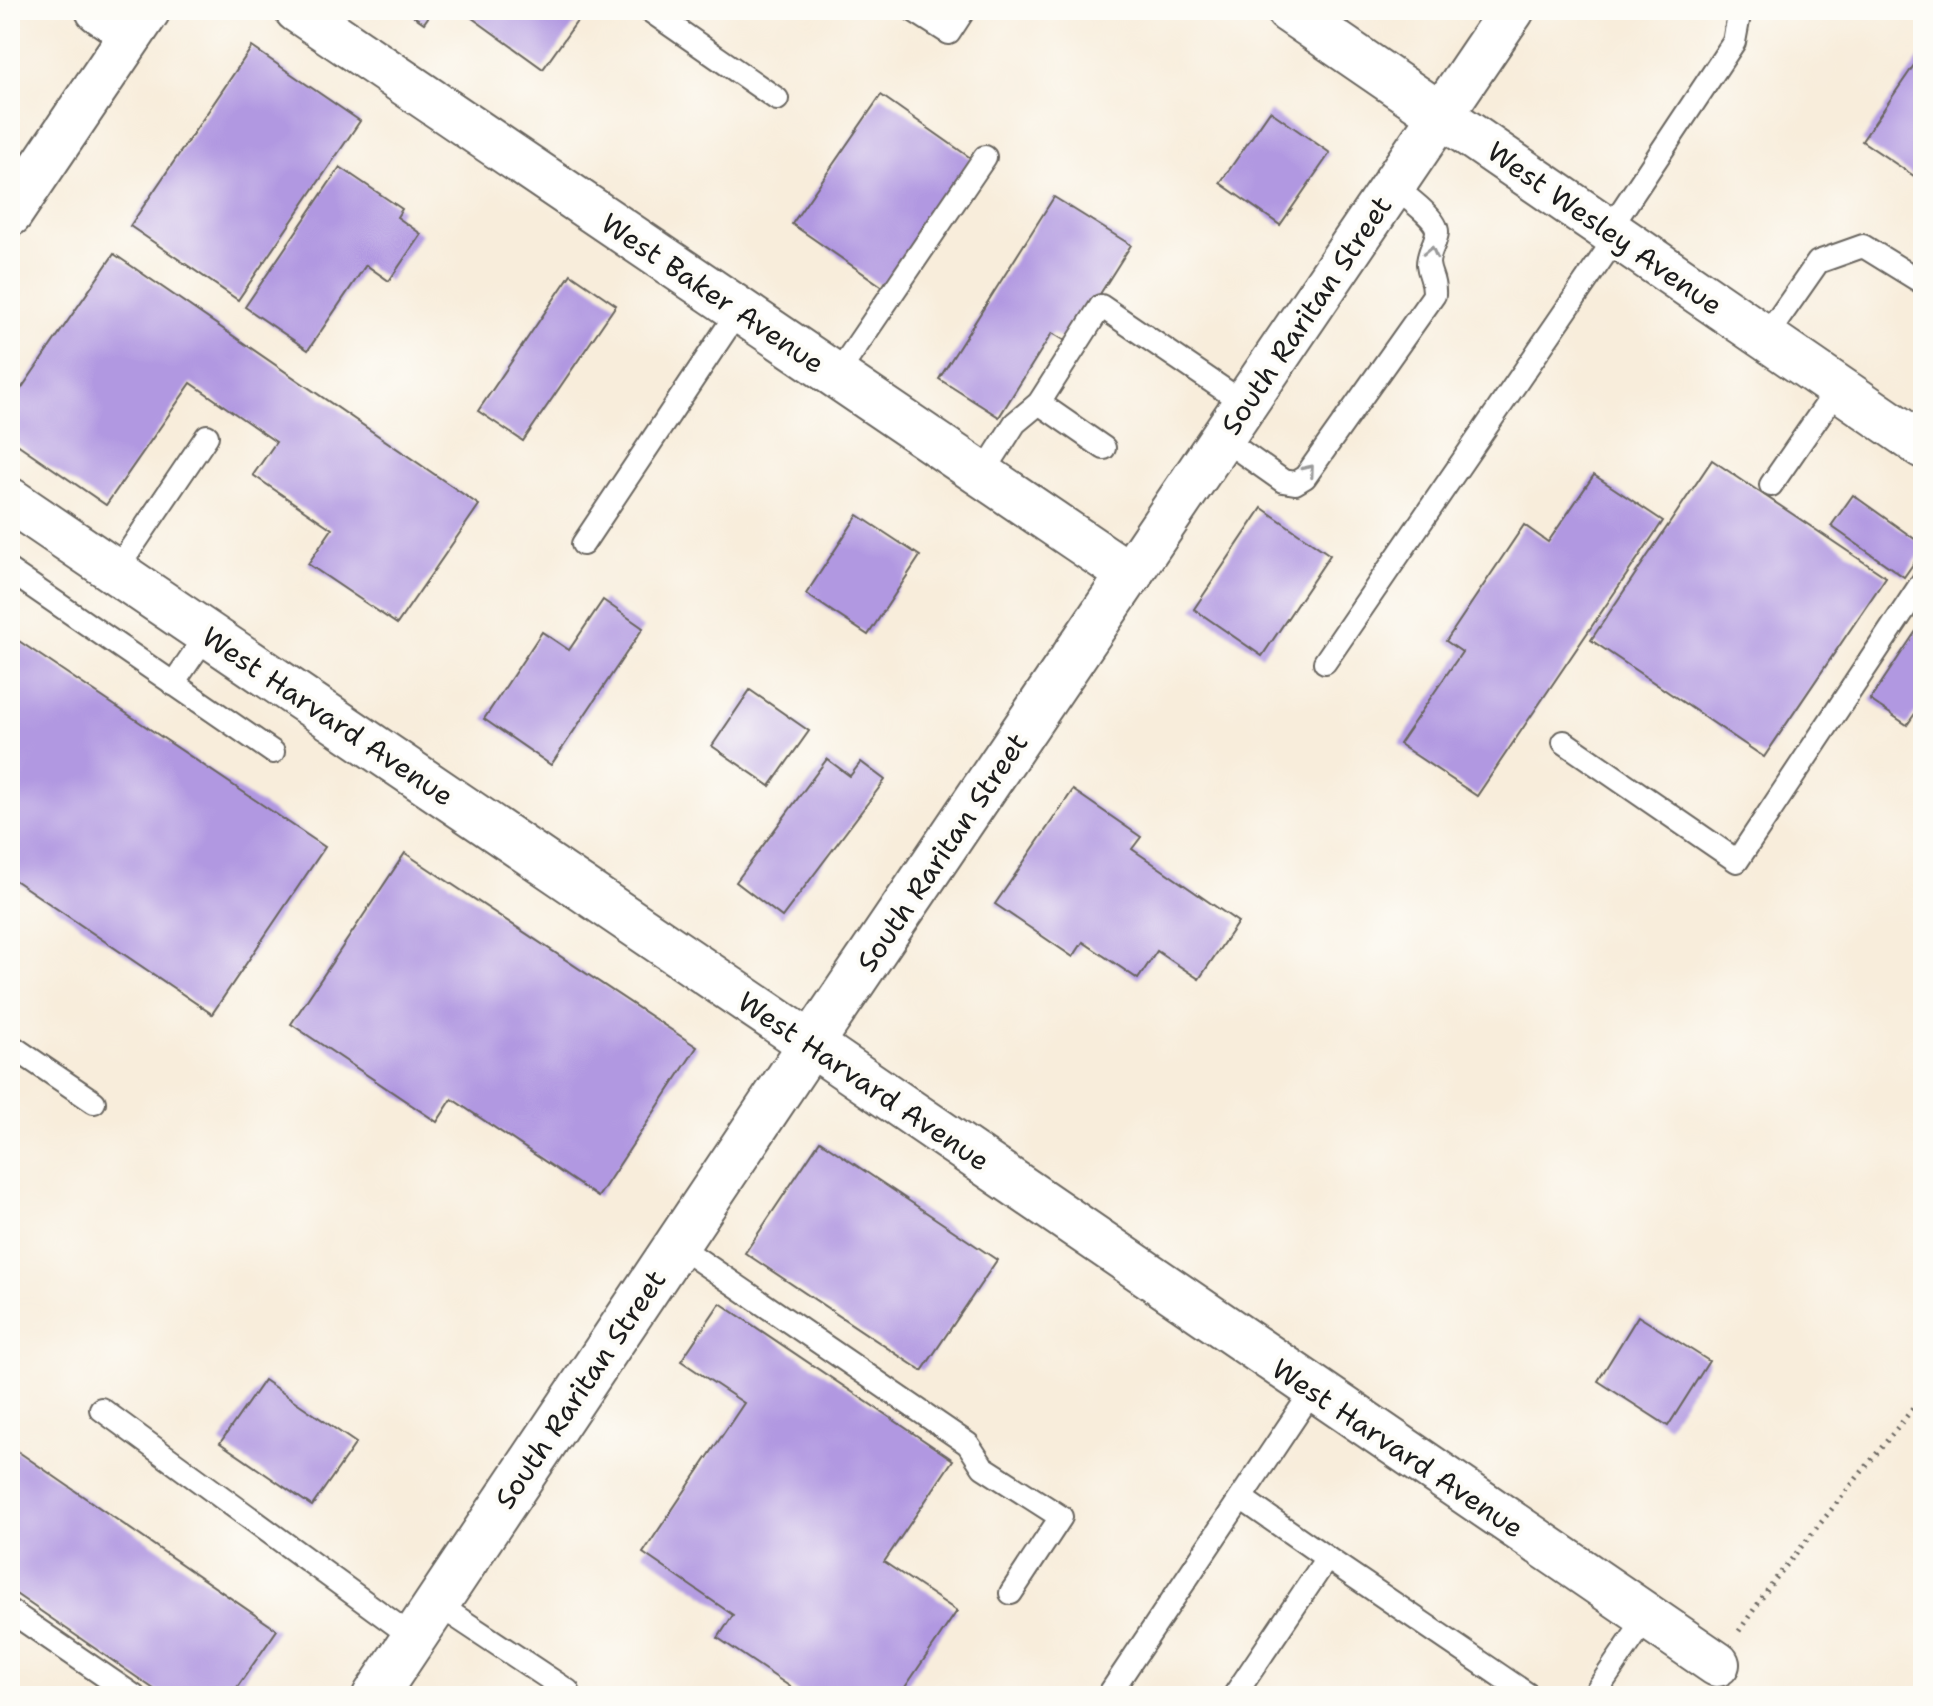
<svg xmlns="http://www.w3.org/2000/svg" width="1933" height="1706" font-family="'Shantell Sans',sans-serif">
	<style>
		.building { fill: #b198e1 }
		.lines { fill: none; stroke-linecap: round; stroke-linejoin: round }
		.service-casing { stroke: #69655f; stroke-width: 26 }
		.minor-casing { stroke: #69655f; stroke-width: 48 }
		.path { stroke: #69655f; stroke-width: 5; stroke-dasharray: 2 6; stroke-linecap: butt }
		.service { stroke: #fff; stroke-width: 22 }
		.minor { stroke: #fff; stroke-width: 44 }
		.oneway { stroke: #999 }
		.labels { text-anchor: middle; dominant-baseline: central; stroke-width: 8; stroke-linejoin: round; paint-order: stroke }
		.street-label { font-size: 28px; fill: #1c1c1c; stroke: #fdfcf7 }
	</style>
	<rect width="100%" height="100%" fill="#fdfcf7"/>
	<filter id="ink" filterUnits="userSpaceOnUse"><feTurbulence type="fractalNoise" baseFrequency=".0125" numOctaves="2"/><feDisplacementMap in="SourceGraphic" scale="16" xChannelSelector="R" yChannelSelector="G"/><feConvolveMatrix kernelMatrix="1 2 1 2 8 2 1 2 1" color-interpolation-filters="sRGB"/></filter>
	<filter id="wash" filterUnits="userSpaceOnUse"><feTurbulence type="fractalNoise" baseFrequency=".006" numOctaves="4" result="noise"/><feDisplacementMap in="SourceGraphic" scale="32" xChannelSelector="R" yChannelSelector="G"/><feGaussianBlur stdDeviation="1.8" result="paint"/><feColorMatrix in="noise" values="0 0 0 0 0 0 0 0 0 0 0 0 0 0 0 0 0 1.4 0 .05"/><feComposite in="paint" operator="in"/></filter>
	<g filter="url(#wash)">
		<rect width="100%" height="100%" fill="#f8eddb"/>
		<g id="blocks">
			<g class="building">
				<path d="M405 10H433L424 23Z"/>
				<path d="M471 10H585L543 69 468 15Z"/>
				<path d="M252 47 360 121 238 300 130 226Z"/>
				<path d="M1923 52V182L1862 141Z"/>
				<path d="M881 95 972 159 883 287 792 224Z"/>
				<path d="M1270 111 1330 153 1280 225 1220 183Z"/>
				<path d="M340 167 402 209 397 217 421 234 389 281 366 265 308 350 245 307Z"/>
				<path d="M1054 197 1131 245 1069 343 1052 333 999 417 939 379Z"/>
				<path d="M114 254 479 505 397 624 308 564 332 529 253 475 276 442 191 383 106 505 10 439V405Z"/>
				<path d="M571 274 616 305 523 441 478 411Z"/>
				<path d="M1712 460 1886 577 1764 757 1591 640Z"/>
				<path d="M1594 475 1663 521 1477 796 1399 744 1462 652 1446 641 1524 525 1548 542Z"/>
				<path d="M1853 495 1923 545V550L1904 577 1831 526Z"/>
				<path d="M1262 508 1330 555 1262 656 1194 609Z"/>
				<path d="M858 515 920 556 868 635 806 594Z"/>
				<path d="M603 600 643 628 551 765 484 719 542 632 569 650Z"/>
				<path d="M1916 631 1923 635V702L1907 725 1870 700Z"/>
				<path d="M10 635 325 847 212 1014 10 877Z"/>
				<path d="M750 690 809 731 770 786 712 746Z"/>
				<path d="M827 759 850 776 861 762 885 780 782 917 736 882Z"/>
				<path d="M1073 790 1141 837 1132 849 1238 922 1199 979 1157 951 1138 979 1083 942 1073 957 995 904Z"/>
				<path d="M405 853 697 1047 598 1197 452 1099 437 1122 291 1024Z"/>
				<path d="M820 1141 997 1260 922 1371 745 1253Z"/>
				<path d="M720 1303 953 1460 884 1562 957 1611 899 1696H804L718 1638 733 1615 643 1553 744 1403 681 1361Z"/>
				<path d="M1638 1316 1709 1361 1668 1426 1598 1381Z"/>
				<path d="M264 1380 356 1443 312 1506 220 1443Z"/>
				<path d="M10 1446 277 1630 231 1696H164L10 1590Z"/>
			</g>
		</g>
	</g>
	<g filter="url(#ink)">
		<use href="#blocks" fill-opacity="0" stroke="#69655f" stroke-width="2"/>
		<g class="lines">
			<defs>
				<g id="service">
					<path d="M649 10 777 99"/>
					<path d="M913 10 949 33 964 10"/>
					<path d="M1609 230 1734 42 1740 10"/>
					<path d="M1765 338 1818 262 1863 246 1923 283"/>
					<path d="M836 376 985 157"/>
					<path d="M1039 403 1104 448"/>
					<path d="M1222 438 1283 481 1295 483 1305 477 1434 295C1435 279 1429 276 1428 264 1428 252 1436 243 1437 232 1438 219 1404 195 1393 186"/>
					<path d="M982 475 1015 423 1039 403 1101 306 1245 404"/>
					<path d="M1771 485 1838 388"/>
					<path d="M583 544 739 310"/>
					<path d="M10 571 273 752"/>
					<path d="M115 572 207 436"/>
					<path d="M1325 662 1617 236"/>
					<path d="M173 684 207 634"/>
					<path d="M1564 742 1737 861 1923 581"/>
					<path d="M10 1045 94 1102"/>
					<path d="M677 1245 968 1444 983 1467 1061 1517 1011 1593"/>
					<path d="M101 1409 414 1638"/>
					<path d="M1241 1498 1327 1558"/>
					<path d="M437 1604 568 1691"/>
					<path d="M10 1611 134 1696"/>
					<path d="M1108 1696 1313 1390"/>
					<path d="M1234 1696 1327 1558 1530 1696"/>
					<path d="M1593 1696 1647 1617"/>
				</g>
				<g id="minor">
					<path d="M98 10 132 33"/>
					<path d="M297 10 1130 575"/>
					<path d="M1288 10 1923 446"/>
					<path d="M10 214 148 10"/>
					<path d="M10 500 811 1044 1717 1664"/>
					<path d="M375 1696 811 1044 1512 10"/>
				</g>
			</defs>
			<use href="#service" class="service-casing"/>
			<use href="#minor" class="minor-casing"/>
			<path class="path" d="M1739 1631 1773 1582 1923 1396"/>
			<use href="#service" class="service"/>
			<use href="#minor" class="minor"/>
		</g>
		<defs><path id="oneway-chevron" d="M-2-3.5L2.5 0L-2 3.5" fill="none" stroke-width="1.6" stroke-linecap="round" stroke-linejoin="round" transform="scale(2)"/></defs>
		<g class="oneway">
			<use href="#oneway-chevron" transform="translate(1431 252) rotate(-77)"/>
			<use href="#oneway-chevron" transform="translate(1309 470) rotate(-50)"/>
		</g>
	</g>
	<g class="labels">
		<g class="street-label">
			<text transform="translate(1605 228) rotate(35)">West Wesley Avenue</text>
			<text transform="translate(713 293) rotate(34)">West Baker Avenue</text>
			<text transform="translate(1306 315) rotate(-56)">South Raritan Street</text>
			<text transform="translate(328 716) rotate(34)">West Harvard Avenue</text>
			<text transform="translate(942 852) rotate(-56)">South Raritan Street</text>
			<text transform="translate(864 1081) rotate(34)">West Harvard Avenue</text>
			<text transform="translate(580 1389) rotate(-56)">South Raritan Street</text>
			<text transform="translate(1398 1448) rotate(34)">West Harvard Avenue</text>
		</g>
	</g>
	<rect width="1933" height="1706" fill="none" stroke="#fdfcf7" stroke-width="40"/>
</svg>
